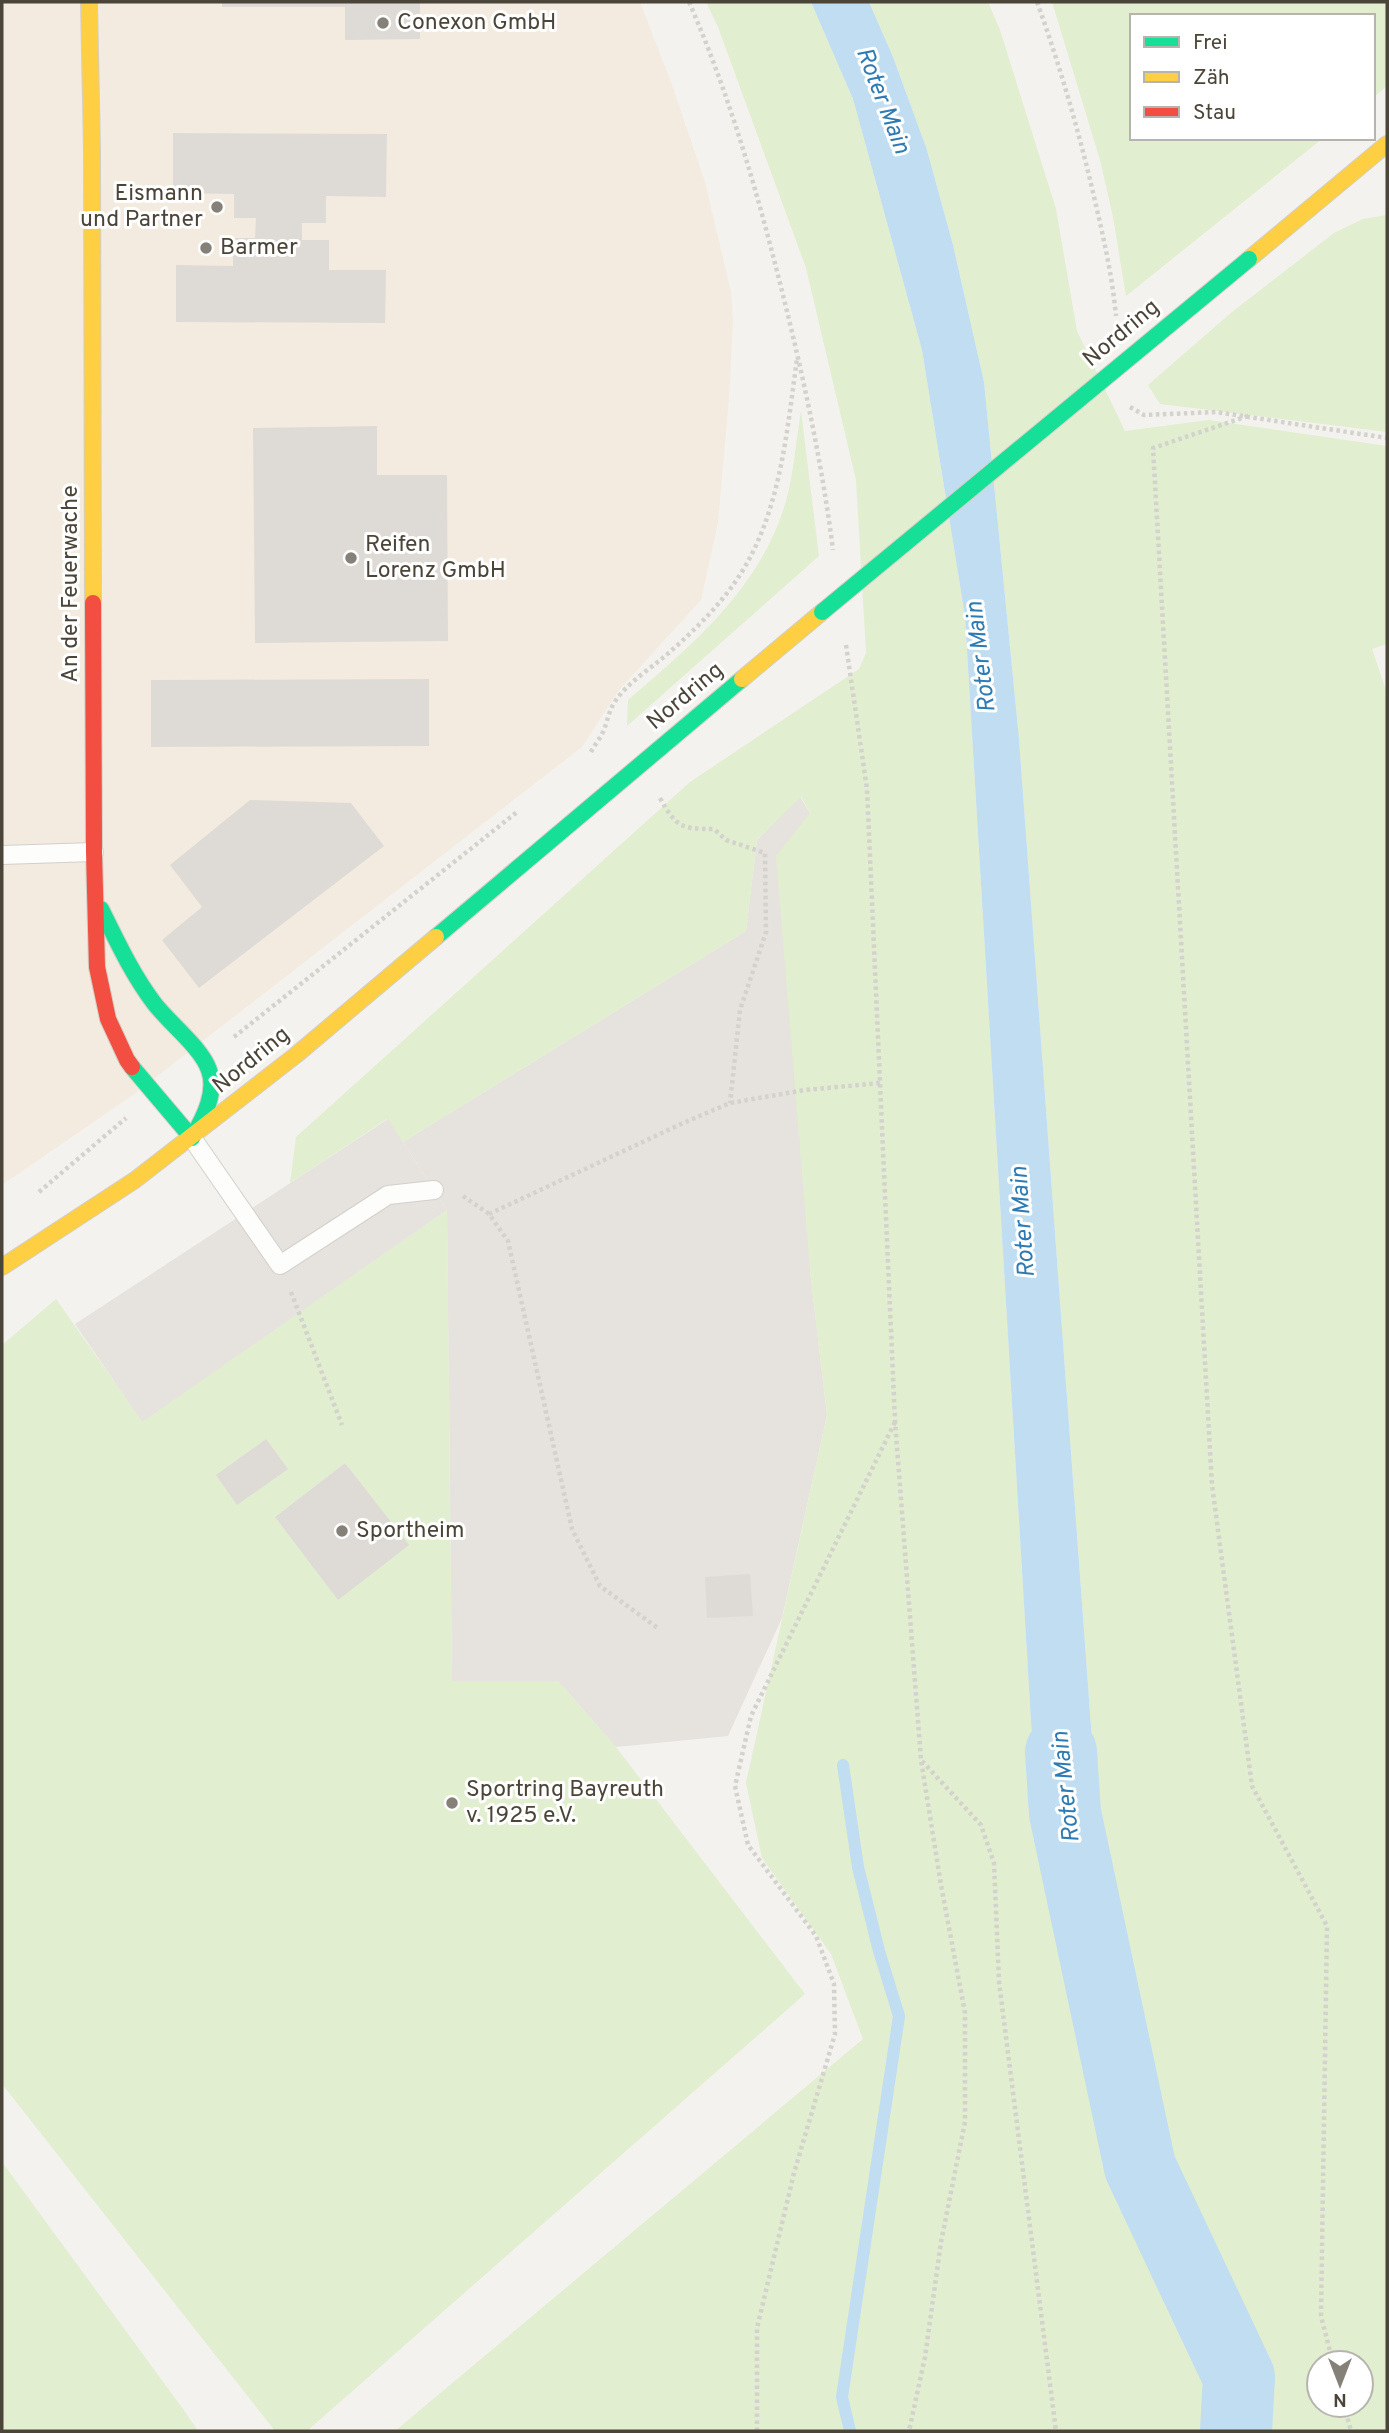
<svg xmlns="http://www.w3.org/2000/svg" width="1389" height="2433" font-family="Overpass,sans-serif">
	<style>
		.commercial { fill: #f3ebdf }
		.industrial { fill: #e6e2de }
		.green { fill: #e1eecf; fill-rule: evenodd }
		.parking { fill: #e6e3df }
		.water { fill: #c0ddf1 }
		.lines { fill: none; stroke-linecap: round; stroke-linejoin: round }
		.stream { stroke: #c0ddf1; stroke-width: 12 }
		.river { stroke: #c0ddf1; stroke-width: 72 }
		.building { fill: #dedbd6 }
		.lane-casing { stroke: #d2d0cb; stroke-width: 20 }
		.fast-casing { stroke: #d3cfc5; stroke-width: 18 }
		.slow-casing { stroke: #d3cfc5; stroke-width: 18 }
		.jam-casing { stroke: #d3cfc5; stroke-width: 18 }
		.path { stroke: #d3d2cc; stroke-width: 4.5; stroke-dasharray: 3.5 3.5; stroke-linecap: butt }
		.lane { stroke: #fdfdfc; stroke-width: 18 }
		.fast { stroke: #16e098; stroke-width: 16 }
		.slow { stroke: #ffcf43; stroke-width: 16 }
		.jam { stroke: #f24e42; stroke-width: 16 }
		.fast-bridge-casing { stroke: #d3cfc5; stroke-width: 18; stroke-linecap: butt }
		.fast-bridge { stroke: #16e098; stroke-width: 16 }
		.poi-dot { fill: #868178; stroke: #fff; stroke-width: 2.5 }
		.labels { text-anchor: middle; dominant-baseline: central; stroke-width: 6; stroke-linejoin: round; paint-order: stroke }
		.poi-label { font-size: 23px; fill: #4b4439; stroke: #fff; text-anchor: start }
		.street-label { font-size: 23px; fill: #4b4439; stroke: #fff }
		.water-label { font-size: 24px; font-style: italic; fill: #2e7ab2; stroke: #fff }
	</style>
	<rect width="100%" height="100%" fill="#f4f2ee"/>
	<path class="commercial" d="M2 2H640L671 82 705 182 731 292 733 319 729 399 718 523 701 600 619 690 582 747 133 1095 2 1185Z"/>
	<path class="industrial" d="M800 797 810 813V1271L827 1415 782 1618 728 1736 616 1747 558 1681H452L447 1210 403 1142 746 931 757 840Z"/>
	<g class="green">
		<path d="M706 2H811L853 99 922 350 965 616 1036 1805 1055 1871 1060 1878 1104 1827 1098 1823 1019 739 984 382 953 245 927 150 893 57 869 2H988L1000 30 1056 209 1077 331 1125 431 1209 420 1387 446V644L1372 649 1387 693V2431H395L863 2039 831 1954 762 1858 746 1783 827 1415 810 1271 776 856 810 813 801 797 757 840 746 931 403 1142 387 1119 290 1183 296 1137 690 782 859 669 866 653 856 480 806 268 718 27ZM1319 2363H1361V2405H1319Z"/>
		<path d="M1052 2H1387V86L1373 98V16H1132V138H1323L1126 296 1113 217 1100 160Z"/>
		<path d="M1387 215V432L1160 404 1148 385 1232 312 1334 233 1363 219Z"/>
		<path d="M801 411 819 556 627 726 628 700C693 644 761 588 786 501 794 472 796 440 801 411Z"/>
		<path d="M447 1210 452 1681H558L616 1747 805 1994 307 2431H275L2 2084V1345L56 1299 142 1421ZM345 1463 408 1545 338 1599 275 1517Z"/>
		<path d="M2 2162 183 2409 198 2431H2Z"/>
	</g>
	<path class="parking" d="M388 1119 447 1210 142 1422 75 1324Z"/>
	<path class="water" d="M811 2H869L893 57 927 150 953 245 984 382 1019 739 1098 1823 1055 1871 1036 1805 965 616 922 350 853 99Z"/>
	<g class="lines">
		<path class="stream" d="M843 1765 858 1867 879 1951 899 2016 842 2397 850 2431"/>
		<path class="river" d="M1061 1752 1065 1813 1140 2167 1239 2377 1236 2431"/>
	</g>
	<g class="building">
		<path d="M222 2H420V39L345 40V7H222Z"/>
		<path d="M173 133 387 134 386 197 326 196V223H302V240H329V270H386L385 323 176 322V265L233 266V238H255L256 218H234V194L173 193Z"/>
		<path d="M377 426V475H447L448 641 255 643 253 428Z"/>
		<path d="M429 679V746L151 747V680Z"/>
		<path d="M250 800 351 803 384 846 199 988 162 940 202 907 170 865Z"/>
		<path d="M266 1439 288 1469 237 1505 216 1475Z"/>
		<path d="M345 1463 409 1545 338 1600 275 1517Z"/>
		<path d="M750 1574 753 1616 707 1618 705 1577Z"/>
	</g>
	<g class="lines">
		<defs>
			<g id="lane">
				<path d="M2 855 94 852"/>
				<path d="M192 1138 280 1265 388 1195 434 1190"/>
			</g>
			<g id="fast">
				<path d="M101 909C117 941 132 974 154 1003 169 1023 201 1047 209 1070 217 1092 204 1117 193 1136"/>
				<path d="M436 937 742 679"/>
				<path d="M132 1067 192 1138"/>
			</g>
			<g id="slow">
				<path d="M89 2 92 150 93 603"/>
				<path d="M1249 259 1387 144"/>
				<path d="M742 679 822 612"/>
				<path d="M2 1267 135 1180 296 1055 436 937"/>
			</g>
			<path id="jam" d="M93 603 94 852 97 967 108 1019 127 1060 132 1067"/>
		</defs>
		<use href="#lane" class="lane-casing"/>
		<use href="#fast" class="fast-casing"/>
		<use href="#slow" class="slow-casing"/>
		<use href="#jam" class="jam-casing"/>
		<g class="path">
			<path d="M689 2C724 82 749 164 771 248 797 348 820 448 833 550"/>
			<path d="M1037 2C1059 63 1077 125 1092 188 1102 231 1112 273 1116 316"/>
			<path d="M1130 407 1144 415 1216 412 1387 438"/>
			<path d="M1248 416 1153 448 1212 1485 1252 1786 1327 1926 1321 2316 1333 2363"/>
			<path d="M846 645 867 789 895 1421 921 1760 941 1885 965 2013V2122L941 2242 925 2357 909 2431"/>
			<path d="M591 752C594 746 599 740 602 734 608 722 608 711 616 700 628 683 648 670 664 657 693 632 723 603 743 570 781 507 787 430 797 359"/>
			<path d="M660 798C676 827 681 829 714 829L726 840 765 853 766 932 740 1010 730 1103"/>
			<path d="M234 1037 517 812"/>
			<path d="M39 1192 126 1118"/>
			<path d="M463 1196 489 1214 508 1241 572 1529 600 1586 659 1629"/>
			<path d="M489 1214 681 1124 730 1103 805 1090 880 1083"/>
			<path d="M291 1292 342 1425"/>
			<path d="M922 1761 981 1825 994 1863 999 1982 1056 2431"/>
			<path d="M1344 2405 1351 2431"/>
			<path d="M757 2431V2328L794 2173 835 2034 834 1984 816 1936 748 1845 735 1786 751 1716 895 1422"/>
		</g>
		<use href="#lane" class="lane"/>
		<use href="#fast" class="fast"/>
		<use href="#slow" class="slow"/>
		<use href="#jam" class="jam"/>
		<defs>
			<path id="fast-bridge" d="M822 612 1249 259"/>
		</defs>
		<use href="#fast-bridge" class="fast-bridge-casing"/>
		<use href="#fast-bridge" class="fast-bridge"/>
	</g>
	<g class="poi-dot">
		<circle cx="383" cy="23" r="7"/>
		<circle cx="217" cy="207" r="7"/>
		<circle cx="206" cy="248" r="7"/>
		<circle cx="351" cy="558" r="7"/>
		<circle cx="342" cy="1531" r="7"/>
		<circle cx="452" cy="1803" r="7"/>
	</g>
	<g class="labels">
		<g class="poi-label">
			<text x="397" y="23">Conexon GmbH</text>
			<text x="203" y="194" text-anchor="end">Eismann<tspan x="203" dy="26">und Partner</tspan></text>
			<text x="220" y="248">Barmer</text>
			<text x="365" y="545">Reifen<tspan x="365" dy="26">Lorenz GmbH</tspan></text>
			<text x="356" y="1531">Sportheim</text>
			<text x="466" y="1790">Sportring Bayreuth<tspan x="466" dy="26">v. 1925 e.V.</tspan></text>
		</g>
		<g class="street-label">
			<text transform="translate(1122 334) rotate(-40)">Nordring</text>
			<text transform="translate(71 584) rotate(-90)">An der Feuerwache</text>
			<text transform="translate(686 697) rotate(-40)">Nordring</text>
			<text transform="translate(252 1061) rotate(-39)">Nordring</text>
		</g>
		<g class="water-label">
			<text transform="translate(882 101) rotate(69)">Roter Main</text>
			<text transform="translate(982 657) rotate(-97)">Roter Main</text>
			<text transform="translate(1024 1222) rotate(-94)">Roter Main</text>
			<text transform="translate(1067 1787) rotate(-96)">Roter Main</text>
		</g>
	</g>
	<rect width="1389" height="2433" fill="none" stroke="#4b4439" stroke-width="7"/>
	<rect x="1130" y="14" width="245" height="126" fill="#ffffff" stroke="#b7b4b0" stroke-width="2"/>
	<rect x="1144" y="37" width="35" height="10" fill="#16e098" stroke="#b7b4b0" stroke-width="2"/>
	<text x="1193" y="49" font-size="21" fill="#4b4439">Frei</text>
	<rect x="1144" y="72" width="35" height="10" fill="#ffcf43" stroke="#b7b4b0" stroke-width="2"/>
	<text x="1193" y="84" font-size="21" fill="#4b4439">Zäh</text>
	<rect x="1144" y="107" width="35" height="10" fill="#f24e42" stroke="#b7b4b0" stroke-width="2"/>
	<text x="1193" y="119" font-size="21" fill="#4b4439">Stau</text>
	<g transform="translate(1340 2384) rotate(180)"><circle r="33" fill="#ffffff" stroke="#b7b4b0" stroke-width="2"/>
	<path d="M0-5L12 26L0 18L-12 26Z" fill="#868178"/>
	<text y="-10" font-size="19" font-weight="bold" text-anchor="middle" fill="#4b4439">N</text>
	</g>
</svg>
